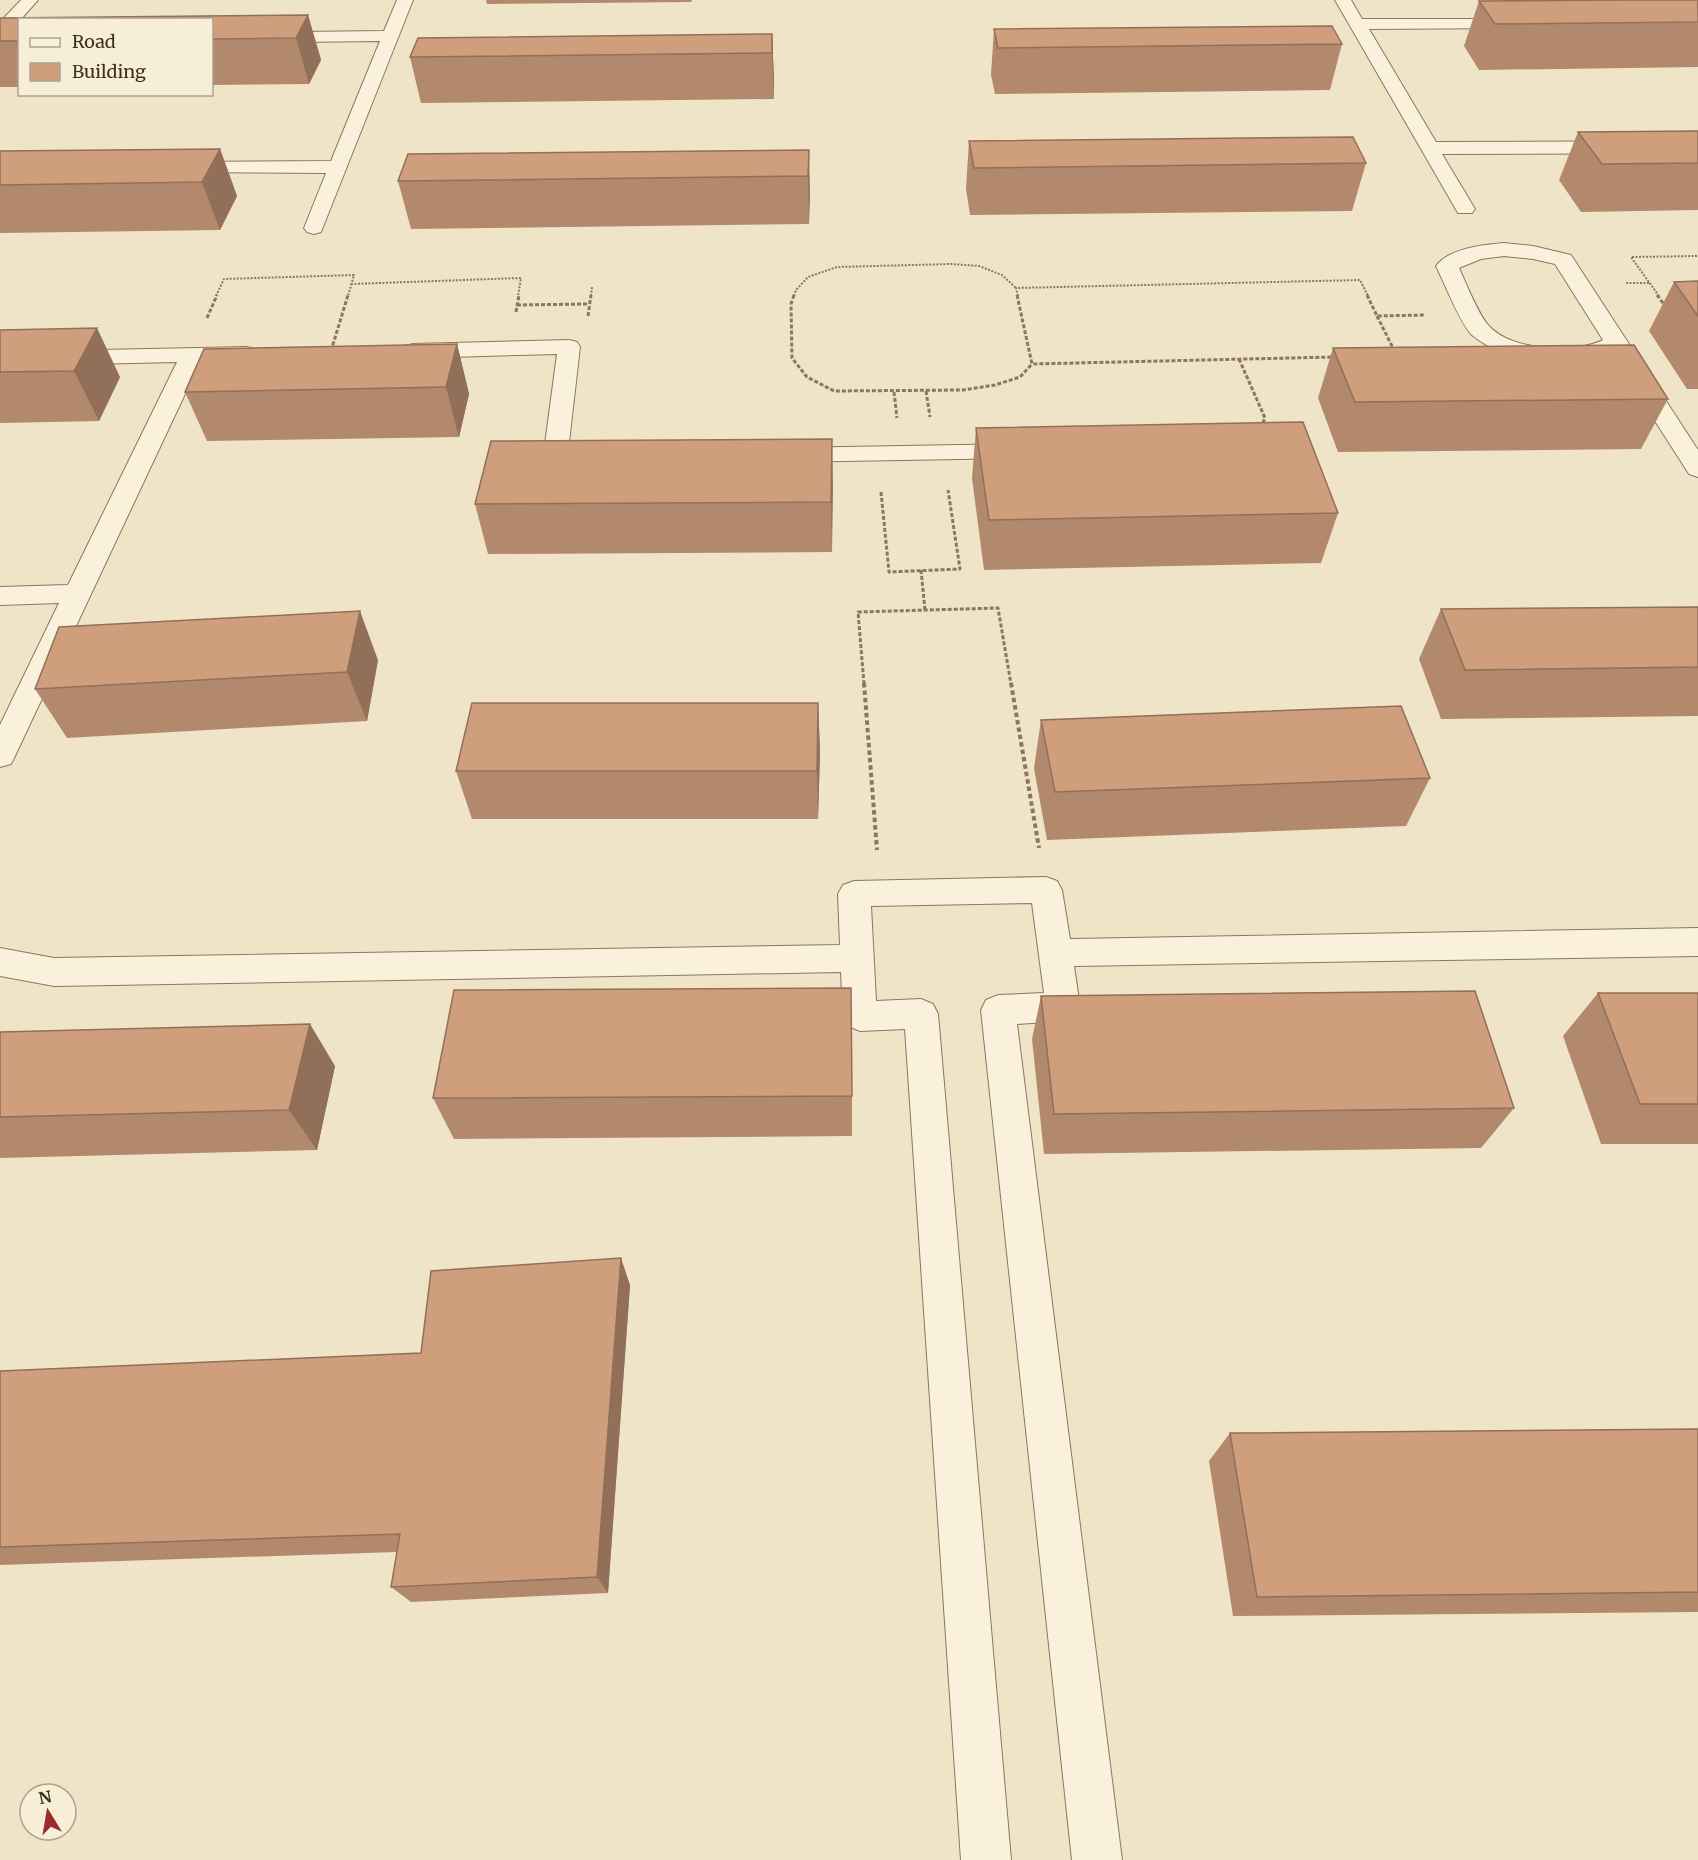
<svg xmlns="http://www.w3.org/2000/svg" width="1698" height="1860" font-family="Merriweather,serif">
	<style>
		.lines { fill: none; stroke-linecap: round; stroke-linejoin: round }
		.minor-casing { stroke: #8d765c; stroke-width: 2 }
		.path-far2 { stroke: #8d765c; stroke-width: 2; stroke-dasharray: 2 1.5; stroke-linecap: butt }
		.path-far1 { stroke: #8d765c; stroke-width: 3; stroke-dasharray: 4 2; stroke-linecap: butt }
		.path { stroke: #8d765c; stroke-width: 4; stroke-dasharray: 4.5 3; stroke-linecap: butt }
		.minor { fill: #faf1dc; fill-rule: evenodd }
		.wall { fill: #b2896c }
		.shaded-wall { fill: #916f58 }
		.building { fill: #cf9f7d; stroke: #916f58; stroke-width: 1.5 }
	</style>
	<rect width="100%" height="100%" fill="#f0e4c8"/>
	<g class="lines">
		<defs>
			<g id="minor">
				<path d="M21 0H38L6 36 0 37V22Z"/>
				<path d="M397 0H413L321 232 314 234 307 232 304 228 326 173 174 172 171 168 174 164 181 162 331 161 380 41 212 43V33L384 31Z"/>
				<path d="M1335 0H1351L1362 19H1522L1525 23 1522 27 1516 28 1369 29 1436 142 1698 141V153L1442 154 1475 209 1472 213H1458Z"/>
				<path d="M1504 243 1533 246 1571 255 1698 450V477L1689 474 1612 354C1578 371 1501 361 1472 335 1461 325 1444 282 1436 266 1449 248 1483 245 1504 243ZM1504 256 1533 259 1555 264 1603 340C1576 354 1511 351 1489 326 1479 316 1466 283 1459 268L1481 259Z"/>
				<path d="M569 340 577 342 580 347 568 451 591 453 594 458 591 463C577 467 560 468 546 464L543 459 557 354 413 358 405 356 402 351 405 346 413 344Z"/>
				<path d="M247 347 255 349 258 354 255 359 200 362 15 756 11 764 0 767V725L59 603 0 605V587L68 585 177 362 0 366V352Z"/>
				<path d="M1020 444 1029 446 1032 451 1029 456 1020 458 786 462 777 460 774 455 777 450 786 448Z"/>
				<path d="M1046 877 1057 881 1062 890 1070 939 1698 928V956L1074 966 1080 1007 1075 1017 1063 1021 1017 1024 1122 1860H1072L981 1010 986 1000 998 995 1044 993 1032 903 871 906 876 1001 921 999 933 1004 938 1014 1011 1860H961L905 1029 860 1031 848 1026 843 1016 841 972 54 986 0 976V948L54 958 840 945 838 894 843 885 854 881Z"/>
			</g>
		</defs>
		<use href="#minor" class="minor-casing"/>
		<g class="path-far2">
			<path d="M1626 283H1649"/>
			<path d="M351 284 521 278 518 296"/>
			<path d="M216 296 224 279 354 275 348 296"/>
			<path d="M591 296 592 287"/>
			<path d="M794 296 796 290 808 277 837 267 951 264 979 266 1002 275 1016 288"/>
			<path d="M1018 296 1016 288 1360 280 1368 296"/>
			<path d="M1659 296 1631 257 1698 256"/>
		</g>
		<g class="path-far1">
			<path d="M794 295 791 304 792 358 807 377 834 391 963 390 995 385 1020 377 1032 364"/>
			<path d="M1017 295 1032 364 1333 357"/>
			<path d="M1367 295 1377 316 1425 315"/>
			<path d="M1657 295 1666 307"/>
			<path d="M517 305 589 304"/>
			<path d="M516 312 519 295"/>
			<path d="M588 316 591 295"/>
			<path d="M1377 316 1395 352"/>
			<path d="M207 318 217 295"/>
			<path d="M331 351 348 295"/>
			<path d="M1239 359 1265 418 1261 427"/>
			<path d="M926 391 930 417"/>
			<path d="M894 392 897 418"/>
			<path d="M881 492 889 572 960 569 948 490"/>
			<path d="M921 570 925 610"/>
			<path d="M864 684 858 612 998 608 1011 684"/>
		</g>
		<g class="path">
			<path d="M864 683 877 850"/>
			<path d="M1011 683 1039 848"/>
		</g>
		<use href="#minor" class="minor"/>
	</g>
	<g class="wall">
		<path d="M486 0H692L691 2 487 4Z"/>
		<path d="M1698 0V67L1479 70 1464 46 1479 1Z"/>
		<path d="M308 15 321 60 309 84 212 85V20H20V87H0V18Z"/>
		<path d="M994 29 1342 44 1330 90 995 94 991 75Z"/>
		<path d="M772 34 774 80V99L421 103 410 57Z"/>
		<path d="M1698 131V210L1581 212 1559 180 1578 132Z"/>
		<path d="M969 141 1366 163 1352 211 970 215 966 189Z"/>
		<path d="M220 149 237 196 220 230 0 233V151Z"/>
		<path d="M809 150V224L411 229 398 181Z"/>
		<path d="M1698 281V389H1687L1649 331 1674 282Z"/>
		<path d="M0 330 120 377 99 421 0 423Z"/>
		<path d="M457 344 469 394 459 437 207 441 185 392Z"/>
		<path d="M1333 348 1668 399 1641 449 1338 452 1318 398Z"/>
		<path d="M976 428 1338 513 1321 563 984 570 972 478Z"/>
		<path d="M832 439V552L488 554 475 504Z"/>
		<path d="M1698 607V716L1441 719 1419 659 1441 609Z"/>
		<path d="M378 660 367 721 67 738 35 689Z"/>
		<path d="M818 703 820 752 818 819H472L456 771Z"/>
		<path d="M1041 720 1430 778 1406 826 1047 840 1034 768Z"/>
		<path d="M1598 993H1698V1144H1601L1563 1036Z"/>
		<path d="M1041 996 1514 1108 1481 1148 1044 1154 1032 1039Z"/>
		<path d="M0 1032 335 1066 317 1150 0 1158Z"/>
		<path d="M852 1096V1136L454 1139 433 1098Z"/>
		<path d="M630 1285 608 1593 411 1602 391 1587 397 1552 0 1565V1371L421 1353Z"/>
		<path d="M1698 1429V1612L1233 1616 1209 1461 1230 1433Z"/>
	</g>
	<g class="shaded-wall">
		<path d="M308 15 321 60 309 84 296 38Z"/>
		<path d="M772 34 774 80V99L772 53Z"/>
		<path d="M220 149 237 196 220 230 202 182Z"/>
		<path d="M809 150 810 197 809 224 808 176Z"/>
		<path d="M97 328 120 377 99 421 74 371Z"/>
		<path d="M457 344 469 394 459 437 446 387Z"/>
		<path d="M832 439 833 489 832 552 831 502Z"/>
		<path d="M360 611 378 660 367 721 347 672Z"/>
		<path d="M818 703 820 752 818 819 817 771Z"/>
		<path d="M310 1024 335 1066 317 1150 289 1110Z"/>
		<path d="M621 1258 630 1285 608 1593 597 1577Z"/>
	</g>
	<g class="building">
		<path d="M1619 0H1698V22L1495 24 1479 1Z"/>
		<path d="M308 15 296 38 212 39V20H20V41H0V18Z"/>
		<path d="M1332 26 1342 44 998 48 994 29Z"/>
		<path d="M772 34V53L410 57 418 38Z"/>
		<path d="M1698 131V163L1602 164 1578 132Z"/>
		<path d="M1353 137 1366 163 974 168 969 141Z"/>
		<path d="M220 149 202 182 0 185V151Z"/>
		<path d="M809 150 808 176 398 181 408 154Z"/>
		<path d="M1698 281V316L1674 282Z"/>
		<path d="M97 328 74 371 0 372V330Z"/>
		<path d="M457 344 446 387 185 392 204 349Z"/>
		<path d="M1634 345 1668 399 1355 402 1333 348Z"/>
		<path d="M1303 422 1338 513 989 520 976 428Z"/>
		<path d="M832 439 831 502 475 504 491 441Z"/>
		<path d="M1698 607V667L1465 670 1441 609Z"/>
		<path d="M360 611 347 672 35 689 59 627Z"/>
		<path d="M472 703H818L817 771H456Z"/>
		<path d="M1401 706 1430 778 1055 792 1041 720Z"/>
		<path d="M851 988 852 1096 433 1098 454 990Z"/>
		<path d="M1475 991 1514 1108 1054 1114 1041 996Z"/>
		<path d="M1598 993H1698V1104H1640Z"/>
		<path d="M310 1024 289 1110 0 1117V1032Z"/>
		<path d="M621 1258 597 1577 391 1587 400 1534 0 1547V1371L421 1353 431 1271Z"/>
		<path d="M1698 1429V1592L1257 1597 1230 1433Z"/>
	</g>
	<rect x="18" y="18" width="195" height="78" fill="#f7eed8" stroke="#ada18e" stroke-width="1.5"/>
	<rect x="30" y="38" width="30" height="9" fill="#faf1dc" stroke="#ada18e" stroke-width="1.5"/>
	<text x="72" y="48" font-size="18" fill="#3d2e20">Road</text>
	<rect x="30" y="63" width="30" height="18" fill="#cf9f7d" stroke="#ada18e" stroke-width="1.5"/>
	<text x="72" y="78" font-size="18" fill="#3d2e20">Building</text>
	<g transform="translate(48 1812) rotate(349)"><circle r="28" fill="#f7eed8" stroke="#ada18e" stroke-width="1.5"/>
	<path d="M0-4.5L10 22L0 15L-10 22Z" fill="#9e2a2b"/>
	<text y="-9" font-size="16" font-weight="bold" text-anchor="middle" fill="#3d2e20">N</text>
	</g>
</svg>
